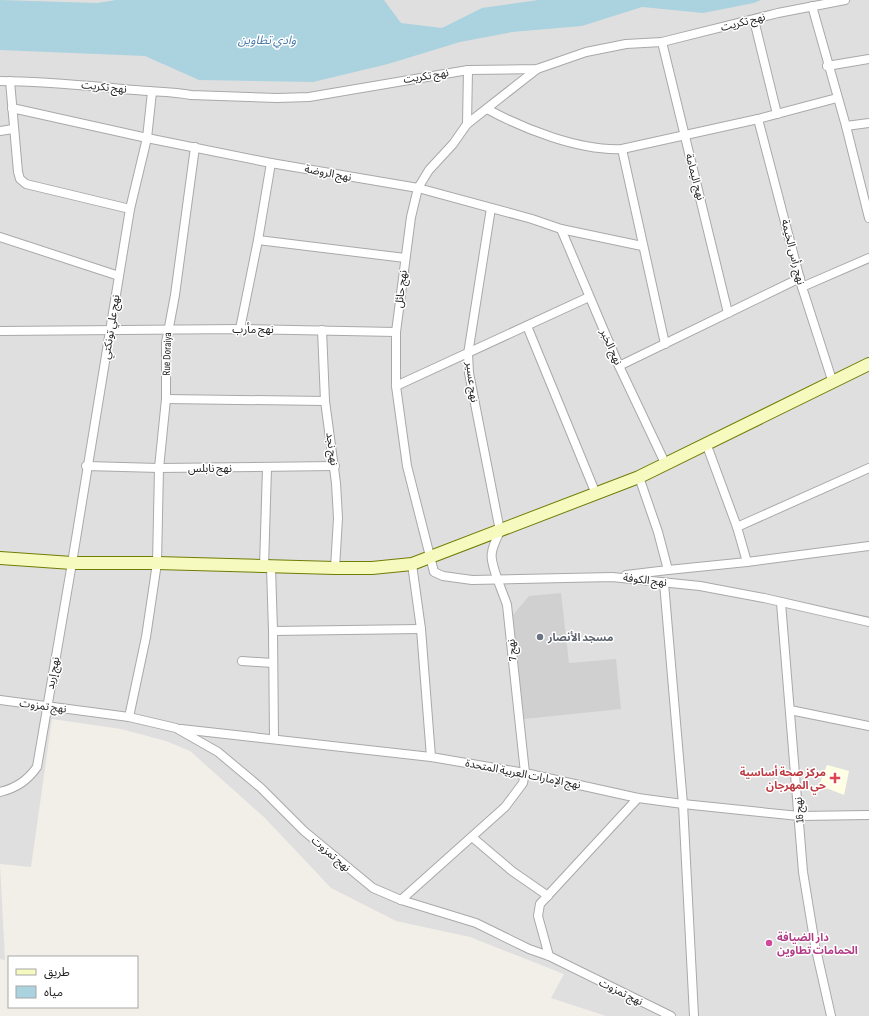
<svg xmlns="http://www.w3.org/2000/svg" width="869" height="1016" font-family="'Sofia Sans Condensed','Noto Sans Arabic',sans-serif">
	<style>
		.residential { fill: #e0dfdf }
		.education { fill: #ffffe5 }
		.religious { fill: #d0d0d0 }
		.water { fill: #aad3df }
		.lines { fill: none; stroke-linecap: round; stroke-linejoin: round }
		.street-casing { stroke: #a9a9a9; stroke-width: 10 }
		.secondary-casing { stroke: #707d05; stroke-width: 14 }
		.street { stroke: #fff; stroke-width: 8 }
		.secondary { stroke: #f7fabf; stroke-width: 12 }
		.worship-dot { fill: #6b7280; stroke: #fff; stroke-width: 1.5 }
		.health-dot { fill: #e0444e; stroke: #fff; stroke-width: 1.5 }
		.hotel-dot { fill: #d1479c; stroke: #fff; stroke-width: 1.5 }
		.labels { text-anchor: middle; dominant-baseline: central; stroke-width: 3; stroke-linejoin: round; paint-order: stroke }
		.street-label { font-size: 11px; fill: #222; stroke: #fff }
		.worship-label { font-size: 11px; font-weight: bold; fill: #5b616d; stroke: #fff; text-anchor: start }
		.health-label { font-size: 11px; font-weight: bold; fill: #be3a42; stroke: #fff; text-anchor: end }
		.hotel-label { font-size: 11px; font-weight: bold; fill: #b23c85; stroke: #fff; text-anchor: start }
		.water-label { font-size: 12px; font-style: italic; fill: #4a7aab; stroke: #fff }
	</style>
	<rect width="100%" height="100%" fill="#f2efe9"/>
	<path class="residential" d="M0 0H869V1016H606L551 998 564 974 470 937 396 921 331 888 265 818 190 751 166 741 121 729 52 719 31 867 0 864 5 960 0 959Z"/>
	<path class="education" d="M827 765 849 771 844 795 819 785Z"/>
	<path class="religious" d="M561 593 569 663 616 659 621 709 524 719 513 615 529 596Z"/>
	<path class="water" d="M0 0 97 3 116 0H384L401 23 442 28 482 8 538 0H761L754 3 703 13 642 7 582 26 512 32 460 42 388 64 313 82 199 80 145 56 0 50Z"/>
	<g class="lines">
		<defs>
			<g id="street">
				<path d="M812 6 846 126 869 218"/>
				<path d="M754 20 777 114"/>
				<path d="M662 42 728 313"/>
				<path d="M827 66 869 59"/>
				<path d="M537 69 467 124 453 144 429 170 418 188 411 217 396 332V386L407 466 434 572 443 576 472 580 612 577 700 586 764 598 869 622"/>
				<path d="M0 81C45 81 90 86 135 90 154 92 172 91 191 95L277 98 309 97 468 70 537 69 586 52 626 44 662 42 778 13 845 0"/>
				<path d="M10 81 18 172 20 179 26 184 130 209"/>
				<path d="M12 108 147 138 271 163 418 188 532 219 561 229 642 246"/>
				<path d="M487 109C524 129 579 151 622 149L758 119 837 98"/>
				<path d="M758 119 802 287 833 383"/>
				<path d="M467 124 468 70"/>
				<path d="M846 126 869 123"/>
				<path d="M0 131 13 129"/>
				<path d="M622 149 665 344"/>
				<path d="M561 229 619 366 665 463"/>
				<path d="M0 237 119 276"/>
				<path d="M258 240 405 258"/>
				<path d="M802 287 869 258"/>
				<path d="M527 326 596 494"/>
				<path d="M240 329 258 240 271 163"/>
				<path d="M322 330 325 401 336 483 338 518 335 568"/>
				<path d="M0 331 240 329 396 332"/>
				<path d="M619 366 800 278"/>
				<path d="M396 386 589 297"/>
				<path d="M166 399 325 401"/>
				<path d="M706 443 737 527 747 562"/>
				<path d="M86 466 159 468 335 466"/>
				<path d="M737 527 869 468"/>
				<path d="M412 564 421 629 431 757"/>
				<path d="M264 567 267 468"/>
				<path d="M271 567 273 631 274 739"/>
				<path d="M668 570 747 562 869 546"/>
				<path d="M626 575 668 570 658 532 639 477"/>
				<path d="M664 583 683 804 694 1016"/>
				<path d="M781 603 803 872 815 945 831 1016"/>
				<path d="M273 631 421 629"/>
				<path d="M242 661 273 663"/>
				<path d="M0 700 129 717 176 728 218 752 261 788 304 831 373 888 401 900 476 923 529 949 549 956 671 1016"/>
				<path d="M790 710 869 726"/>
				<path d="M129 717 146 637 157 563 159 468 166 399V343L175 295 195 147"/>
				<path d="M181 729 431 757 525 773 638 798 683 804 799 816 869 815"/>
				<path d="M0 792C16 788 27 781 37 767L72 563 130 209 147 138 152 92"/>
				<path d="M472 837 512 871 548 896"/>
				<path d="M401 900 505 807 523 783 525 773 507 605C503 592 489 563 492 552 493 545 497 538 500 531L469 373 468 354 491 208"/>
				<path d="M549 956 538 916 540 904 638 798"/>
			</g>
			<path id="secondary" d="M0 558 72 563H157L335 568H372L412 564 639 477 869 364"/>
		</defs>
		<use href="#street" class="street-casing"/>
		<use href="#secondary" class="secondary-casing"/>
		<use href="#street" class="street"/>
		<use href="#secondary" class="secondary"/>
	</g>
	<circle class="worship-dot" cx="540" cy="637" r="4"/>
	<path class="health-dot" d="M833 772h4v4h4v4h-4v4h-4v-4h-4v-4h4z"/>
	<circle class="hotel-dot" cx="769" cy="943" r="4"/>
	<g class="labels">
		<g class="street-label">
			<text transform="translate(743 22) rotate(-14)">نهج تكريت</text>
			<text transform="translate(426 76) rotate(-9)">نهج تكريت</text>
			<text transform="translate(104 87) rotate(6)">نهج تكريت</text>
			<text transform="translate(328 173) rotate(11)">نهج الروضة</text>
			<text transform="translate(695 177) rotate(75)">نهج اليمامة</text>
			<text transform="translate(793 252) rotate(76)">نهج رأس الخيمة</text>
			<text transform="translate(401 289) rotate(-83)">نهج حائل</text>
			<text transform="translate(111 327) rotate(-81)">نهج علي تونكتي</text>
			<text x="253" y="329">نهج مأرب</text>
			<text transform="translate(611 347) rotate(66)">نهج الخبر</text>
			<text transform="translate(167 354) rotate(-88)">Rue Doraiya</text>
			<text transform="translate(472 382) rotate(83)">نهج عسير</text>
			<text transform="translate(332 449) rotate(82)">نهج نجد</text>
			<text x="210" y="468">نهج نابلس</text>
			<text transform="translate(645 580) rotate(7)">نهج الكوفة</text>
			<text transform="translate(512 650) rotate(-96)">نهج 7</text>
			<text transform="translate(53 673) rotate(-80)">نهج إربد</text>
			<text transform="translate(43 706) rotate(8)">نهج تمزوت</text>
			<text transform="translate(523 774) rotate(11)">نهج الإمارات العربية المتحدة</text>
			<text transform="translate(799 810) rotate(-94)">نهج 16</text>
			<text transform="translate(331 854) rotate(41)">نهج تمزوت</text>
			<text transform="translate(621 992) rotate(26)">نهج تمزوت</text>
		</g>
		<g class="worship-label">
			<text x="548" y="637">مسجد الأنصار</text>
		</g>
		<g class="health-label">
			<text x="826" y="772">مركز صحة أساسية<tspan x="826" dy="13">حي المهرجان</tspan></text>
		</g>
		<g class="hotel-label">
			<text x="777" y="937">دار الضيافة<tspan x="777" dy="13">الحمامات تطاوين</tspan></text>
		</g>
		<g class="water-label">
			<text x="267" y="40">وادي تطاوين</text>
		</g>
	</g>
	<rect x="8" y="956" width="130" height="52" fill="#ffffff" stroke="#a7a7a7"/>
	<rect x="16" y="969" width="20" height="6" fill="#f7fabf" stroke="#a7a7a7"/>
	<text x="44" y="976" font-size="12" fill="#222222">طريق</text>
	<rect x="16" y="986" width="20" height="12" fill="#aad3df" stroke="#a7a7a7"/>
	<text x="44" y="996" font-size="12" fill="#222222">مياه</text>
</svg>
